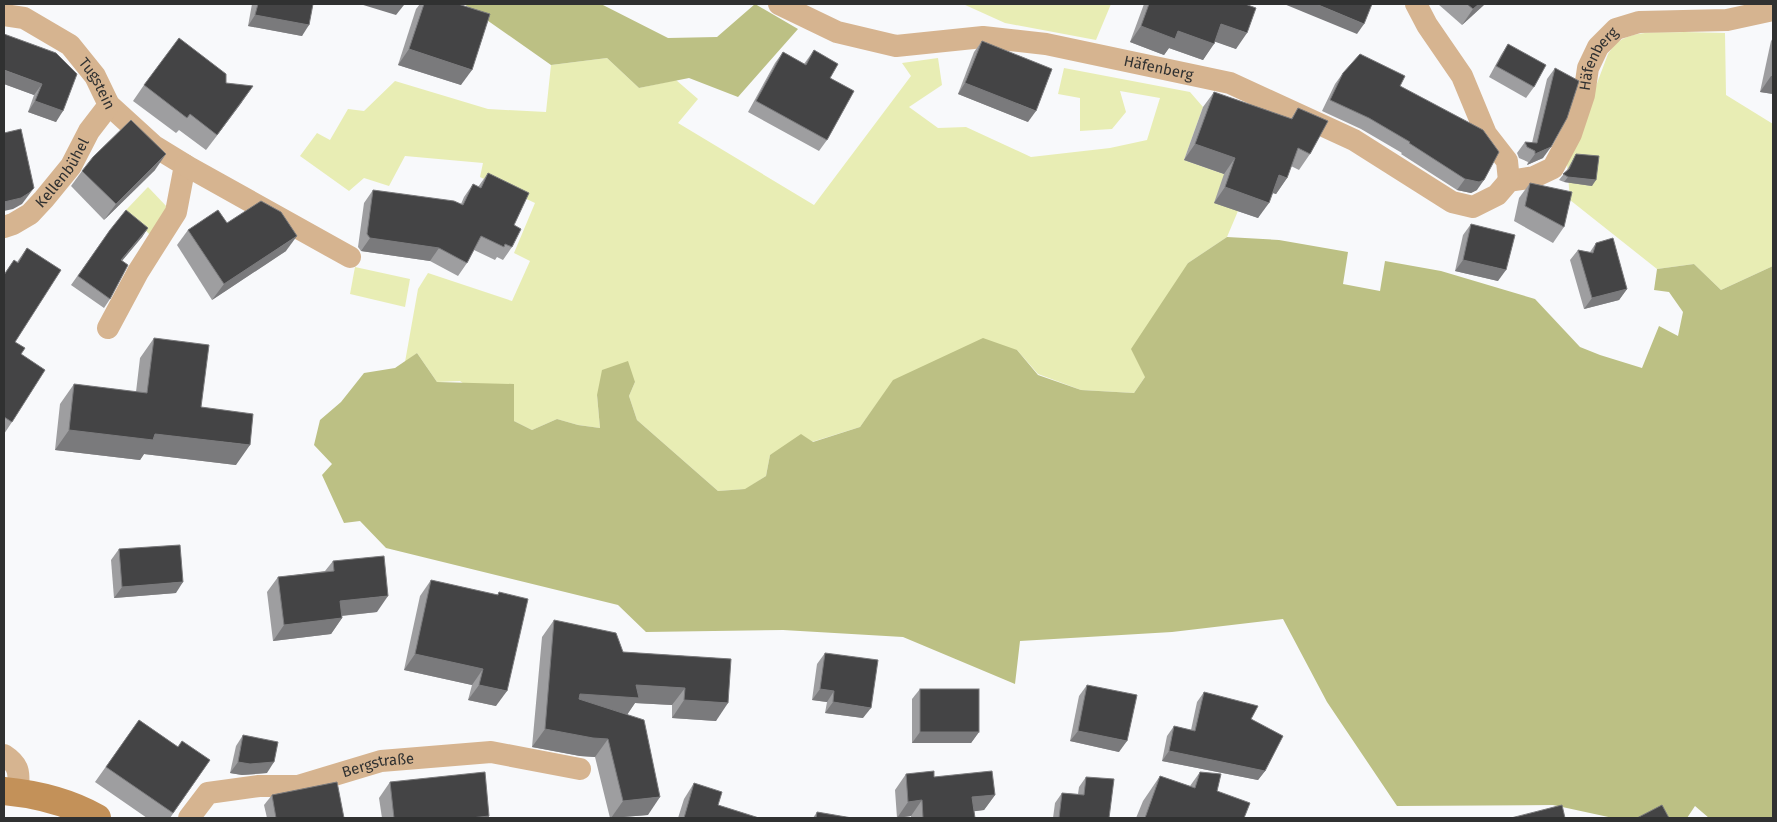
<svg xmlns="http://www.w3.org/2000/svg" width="1777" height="822" font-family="'Fira Sans',sans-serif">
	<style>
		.green { fill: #e8edb4 }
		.forest { fill: #bcc084 }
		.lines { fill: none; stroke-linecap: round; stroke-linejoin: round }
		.minor { stroke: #d6b490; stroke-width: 22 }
		.secondary { stroke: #c39159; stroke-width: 28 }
		.wall { fill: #9e9ea0 }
		.shaded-wall { fill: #7a7a7c }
		.building { fill: #444445; stroke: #7a7a7c }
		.labels { text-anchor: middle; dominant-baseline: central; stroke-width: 5; stroke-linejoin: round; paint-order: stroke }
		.street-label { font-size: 15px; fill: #303131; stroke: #f8f9fb }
	</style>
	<rect width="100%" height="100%" fill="#f8f9fb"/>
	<g class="green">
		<path d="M963 4H1111L1096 40 1005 23Z"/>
		<path d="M1684 32 1725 33 1726 95 1773 124V266L1721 290 1694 264 1657 269 1570 200 1567 163 1608 54C1611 50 1614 44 1618 42 1635 29 1664 33 1684 32Z"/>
		<path d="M607 58 639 88 676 80 698 99 678 123 814 205 911 76 902 63 938 58 942 85 909 107 938 128 966 127 1031 157 1110 148 1147 140 1160 98 1120 91 1126 112 1112 129 1080 131V98L1058 94 1064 68 1190 92 1203 107 1184 160 1224 174 1238 211 1227 237 1188 263 1145 377 1134 393 1081 390 1038 374 1017 350 894 380 860 427 770 455 766 476 746 489 718 491 637 420 629 396 635 382 597 395 600 428 578 425 557 419 532 430 514 421 460 381 437 382 417 353 405 362 418 289 428 273 512 301 530 261 514 253 535 203 480 177 483 163 405 156 389 186 364 178 349 191 300 156 317 133 330 140 348 109 364 111 395 81 488 109 546 112 551 65Z"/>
		<path d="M148 187 168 208 150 235 126 210Z"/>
		<path d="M355 267 410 279 405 307 350 294Z"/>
	</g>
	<g class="forest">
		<path d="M464 4H601L668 38 717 37 755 4 798 29 738 97 689 78 639 88 607 58 551 65Z"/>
		<path d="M1227 237 1279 240 1348 252 1343 284 1380 291 1385 261 1441 271 1535 299 1580 347 1600 355 1642 368 1659 326 1678 336 1683 312 1669 292 1654 290 1657 269 1694 264 1721 290 1773 266V818H1709L1695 806 1687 818H1613L1553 805 1397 806 1327 702 1283 619 1172 632 1020 641 1015 684 903 637 783 630 646 632 618 605 386 548 360 521 344 523 322 475 332 464 314 445 320 420 341 402 364 373 395 368 417 353 437 382 514 384V421L532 430 557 419 578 425 600 428 597 395 602 370 628 361 635 382 629 396 637 420 718 491 745 489 766 476 770 455 801 434 813 442 860 427 893 380 983 338 1017 350 1038 375 1081 390 1134 393 1145 377 1131 349 1188 263Z"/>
	</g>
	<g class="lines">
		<g class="minor">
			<path id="s1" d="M779 4 837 32 896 46 983 37 1046 44 1230 83 1354 140 1452 202 1473 207 1497 195 1509 181 1534 177 1553 168 1571 134 1584 95 1588 68 1598 47 1616 29 1639 22 1727 20 1773 10"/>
			<path d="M1416 4 1427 25 1462 76 1486 134 1507 161 1509 181"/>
			<path id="s2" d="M4 15 24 18 70 45 95 76 109 105 154 146 185 165 176 212 138 272 108 328"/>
			<path d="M185 165 350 257"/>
			<path id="s3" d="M4 227 13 224 30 214 44 199 71 166 89 131 109 105"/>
			<path d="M4 755C21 766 19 774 18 793"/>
			<path id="s4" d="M189 818 208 793 259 786H298L381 761 491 752 580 769"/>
		</g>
		<path class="secondary" d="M4 791C35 794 69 802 97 818"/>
	</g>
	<g class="wall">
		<path d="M252 4H313L302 36 248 26Z"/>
		<path d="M420 4H458L461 85 398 65 416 9Z"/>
		<path d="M1144 4H1245L1236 49 1215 41 1203 60 1169 48 1164 55 1130 42Z"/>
		<path d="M1438 4H1485L1462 25Z"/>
		<path d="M1773 38V94L1760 92 1771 41Z"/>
		<path d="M982 41 1028 122 958 94 974 52Z"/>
		<path d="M1508 44 1534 87 1526 98 1489 77 1501 55Z"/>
		<path d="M814 50 830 78 827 140 819 151 748 112 775 63 783 52 804 64Z"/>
		<path d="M1555 68 1543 158 1527 165 1528 162 1519 158 1517 153 1525 142 1532 143 1547 79Z"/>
		<path d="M1343 73 1400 86 1477 190 1471 193 1457 190 1401 154 1402 153 1361 129 1322 111 1335 84Z"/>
		<path d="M77 74 56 122 28 112 34 95 4 84Z"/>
		<path d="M144 85 242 102 206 150 179 130 176 133 133 101Z"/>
		<path d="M1214 92 1291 119 1298 108 1310 154 1299 170 1291 166 1287 178 1276 194 1272 193 1258 218 1214 203 1224 174 1184 160 1203 107Z"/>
		<path d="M1576 154 1592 186 1564 182 1559 180 1567 170Z"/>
		<path d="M155 170 104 220 71 186 82 171Z"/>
		<path d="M488 173 514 225 512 247 503 260 497 257 495 260 474 250 467 263 458 276 430 261 361 251 358 247 364 203 373 190 461 204 464 197 473 184 478 187Z"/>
		<path d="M1530 183 1564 227 1553 243 1514 221 1519 198Z"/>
		<path d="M227 223 286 251 212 300 177 245 188 230Z"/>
		<path d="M1471 224 1498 281 1455 271 1463 235Z"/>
		<path d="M148 228 142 237 122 261 110 299 104 308 71 285 110 230Z"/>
		<path d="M1596 243 1627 289 1619 300 1584 309 1570 260 1578 250 1590 252Z"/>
		<path d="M27 248 15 342 21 354 12 422 4 434V274L14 260 17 262Z"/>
		<path d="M154 338 201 407 236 465 144 454 140 460 55 450 60 404 74 384 136 392 140 358Z"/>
		<path d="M119 549 176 593 114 598 111 560Z"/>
		<path d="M333 561 377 612 342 616V618L331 634 273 641 267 592 278 577 325 571Z"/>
		<path d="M431 580 497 595 499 592 496 706 468 700 472 685 404 670 420 596Z"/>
		<path d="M554 620 623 652 731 659 716 721 672 718V705L635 703 627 714 648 815 610 818 595 757 580 756 532 747 542 637Z"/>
		<path d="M825 653 863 718 825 713 827 702 812 700 817 664Z"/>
		<path d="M1087 685 1119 752 1070 741 1079 696Z"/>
		<path d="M920 689 979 732 971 743H912V699Z"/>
		<path d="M1204 692 1251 719 1265 771 1258 780 1162 761 1167 736 1174 726 1191 730 1197 702Z"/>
		<path d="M139 720 178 747 210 760 170 818H147L95 782Z"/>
		<path d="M243 735 267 773 242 775 230 773 236 746Z"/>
		<path d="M1200 772 1217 791 1244 818H1136L1143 801 1160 776 1190 786Z"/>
		<path d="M906 774 934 777 995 795 984 810 974 811 975 818H911V816L897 818 895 790Z"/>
		<path d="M1086 777 1109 818H1053L1055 803 1062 793 1078 794 1079 787Z"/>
		<path d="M390 782 489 816 488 818H382L379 798Z"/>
		<path d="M694 783 718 805 759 818H678L684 799Z"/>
		<path d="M272 795 344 818H267L264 805Z"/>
		<path d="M817 812 852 818H813Z"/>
	</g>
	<g class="shaded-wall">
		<path d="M131 4H166L165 5H131Z"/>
		<path d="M360 4H401L404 5 396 15Z"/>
		<path d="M1284 4H1316L1364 24 1357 34Z"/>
		<path d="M1479 4H1485L1462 25 1473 9Z"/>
		<path d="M255 15 309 25 302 36 248 26Z"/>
		<path d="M1221 24 1247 33 1236 49 1210 40Z"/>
		<path d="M1141 26 1178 31 1214 44 1203 60 1169 48 1164 55 1130 42Z"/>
		<path d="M409 49 472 70 461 85 398 65Z"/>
		<path d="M4 70 42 84 34 95 4 84Z"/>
		<path d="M1771 76H1773V94L1760 92Z"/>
		<path d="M965 83 1036 111 1028 122 958 94Z"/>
		<path d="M253 86 242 102 206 150 217 135Z"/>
		<path d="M35 101 63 111 56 122 28 112Z"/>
		<path d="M1195 144 1235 158 1224 174 1184 160Z"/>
		<path d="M1551 147 1543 158 1527 165 1535 154Z"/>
		<path d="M166 154 155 170 104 220 116 204Z"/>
		<path d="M1279 175 1287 178 1276 194 1268 191Z"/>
		<path d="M1568 177 1596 180 1592 186 1564 182Z"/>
		<path d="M1465 179 1484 180 1477 190 1471 193 1457 190Z"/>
		<path d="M1225 187 1269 203 1258 218 1214 203Z"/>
		<path d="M34 188 22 204 13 209 4 211V202Z"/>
		<path d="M148 228 142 237 115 269 121 260Z"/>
		<path d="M297 236 286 251 212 300 224 284Z"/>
		<path d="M370 238 439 248 430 261 361 251Z"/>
		<path d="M1463 260 1506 270 1498 281 1455 271Z"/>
		<path d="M1627 289 1619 300 1584 309 1592 298Z"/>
		<path d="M69 430 155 434 250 445 236 465 144 454 140 460 55 450Z"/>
		<path d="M183 582 176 593 114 598 122 587Z"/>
		<path d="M388 596 377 612 329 617 340 601Z"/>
		<path d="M342 618 331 634 273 641 284 625Z"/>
		<path d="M415 654 483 669 472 685 404 670Z"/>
		<path d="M479 685 507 691 496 706 468 700Z"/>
		<path d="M636 685 685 688 672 705 635 703 627 715 568 711 580 694Z"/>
		<path d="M820 689 834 691 827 702 812 700Z"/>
		<path d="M684 700 728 703 716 721 672 718Z"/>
		<path d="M833 702 871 708 863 718 825 713Z"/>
		<path d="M545 729 608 739 595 757 580 756 532 747Z"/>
		<path d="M1078 731 1127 741 1119 752 1070 741Z"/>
		<path d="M920 732H979L971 743H912Z"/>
		<path d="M1169 751 1265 771 1258 780 1162 761Z"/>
		<path d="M238 762H274L267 773 242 775 230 773Z"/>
		<path d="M995 795 984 810 961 813 972 797Z"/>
		<path d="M660 797 648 815 611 818 623 801Z"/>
		<path d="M922 800 911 816 897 818 908 802Z"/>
		<path d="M489 816 488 818H471Z"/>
	</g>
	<g class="building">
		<path d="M258 4H313L309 25 255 15Z"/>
		<path d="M424 4H458L490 14 472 70 409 49Z"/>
		<path d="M1149 4H1245L1256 8 1247 33 1221 24 1214 44 1178 31 1175 39 1141 26Z"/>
		<path d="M1316 4H1372L1364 24Z"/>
		<path d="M1467 4H1479L1473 9Z"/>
		<path d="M4 34 56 53 77 74 63 111 35 101 42 84 4 70Z"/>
		<path d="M179 38 226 74V83L253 86 217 135 190 114 187 118 144 85Z"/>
		<path d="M982 41 1052 69 1036 111 965 83Z"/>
		<path d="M1508 44 1546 65 1534 87 1496 66Z"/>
		<path d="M814 50 838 64 830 78 854 91 827 140 756 101 783 52 806 65Z"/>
		<path d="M1360 54 1405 76 1400 86 1483 130 1499 152 1484 180 1479 182 1465 179 1409 143 1410 142 1369 118 1330 100 1343 73Z"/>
		<path d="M1555 68 1579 81 1567 118 1551 147 1535 154V151L1527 147 1525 142 1537 143Z"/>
		<path d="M1214 92 1292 119 1298 108 1328 121 1310 154 1298 148 1287 178 1279 175 1269 203 1225 187 1235 158 1195 144Z"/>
		<path d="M131 120 166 154 116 204 82 171 93 157Z"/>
		<path d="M21 129 34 188 29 193 21 198 4 202V133Z"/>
		<path d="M1576 154 1599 156 1596 180 1568 177 1563 174 1569 169Z"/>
		<path d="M488 173 529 193 514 225 521 229 512 247 505 244 504 247 481 236 467 263 439 248 370 238 367 234 373 190 454 201 463 205 473 184 481 188Z"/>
		<path d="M1530 183 1572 192 1564 227 1525 206Z"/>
		<path d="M261 201 281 212 297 236 224 284 188 230 218 210 227 223Z"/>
		<path d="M126 210 148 228 121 260 128 265 110 299 78 276 110 230Z"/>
		<path d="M1471 224 1515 235 1506 270 1463 260Z"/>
		<path d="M1613 238 1627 289 1592 298 1578 250 1593 253 1596 243Z"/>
		<path d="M27 248 61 270 15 342 25 348 21 354 45 370 12 422 4 417V275L14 260 18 263Z"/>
		<path d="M154 338 209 345 201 407 253 414 250 445 155 434 153 440 69 430 74 384 147 393Z"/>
		<path d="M180 545 183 582 122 587 119 549Z"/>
		<path d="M384 556 388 596 340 601 342 618 284 625 278 577 334 571 333 561Z"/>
		<path d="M431 580 498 595 499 592 528 599 507 691 479 685 483 669 415 654Z"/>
		<path d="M554 620 616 633 623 652 731 659 728 703 684 700 685 688 636 685 639 698 580 694 579 699 644 720 660 797 623 801 608 739 593 738 545 729Z"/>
		<path d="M825 653 878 660 871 708 833 702 834 691 820 689Z"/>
		<path d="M1087 685 1137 695 1127 741 1078 731Z"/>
		<rect x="920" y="689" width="59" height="43"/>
		<path d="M1204 692 1258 706 1251 719 1283 736 1265 771 1169 751 1174 726 1195 731Z"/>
		<path d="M139 720 178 747 182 741 210 760 173 813 106 767Z"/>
		<path d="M243 735 278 742 274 762 250 764 238 762Z"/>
		<path d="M934 771V777L992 771 995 795 972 797 975 818H923L922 800 908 802 906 774Z"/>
		<path d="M485 772 489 816 471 818H394L390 782Z"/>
		<path d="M1200 772 1221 774 1217 791 1250 803 1244 818H1145L1160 776 1195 788Z"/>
		<path d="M1086 777 1114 779 1109 818H1059L1062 793 1084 795Z"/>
		<path d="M337 782 344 818H276L272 795Z"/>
		<path d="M694 783 722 792 718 805 759 818H684Z"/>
		<path d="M1562 805 1565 818H1511Z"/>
		<path d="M1662 805 1669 818H1637Z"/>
		<path d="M817 812 852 818H816Z"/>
	</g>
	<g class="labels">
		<g class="street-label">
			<text stroke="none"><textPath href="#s1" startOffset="949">Häfenberg</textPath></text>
			<text stroke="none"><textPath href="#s1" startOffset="391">Häfenberg</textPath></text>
			<text stroke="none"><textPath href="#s2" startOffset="121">Tugstein</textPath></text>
			<text stroke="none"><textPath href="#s3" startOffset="82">Kellenbühel</textPath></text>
			<text stroke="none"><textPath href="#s4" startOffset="205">Bergstraße</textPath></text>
		</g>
	</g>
	<rect width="1777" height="822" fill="none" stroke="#303131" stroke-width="10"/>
</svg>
